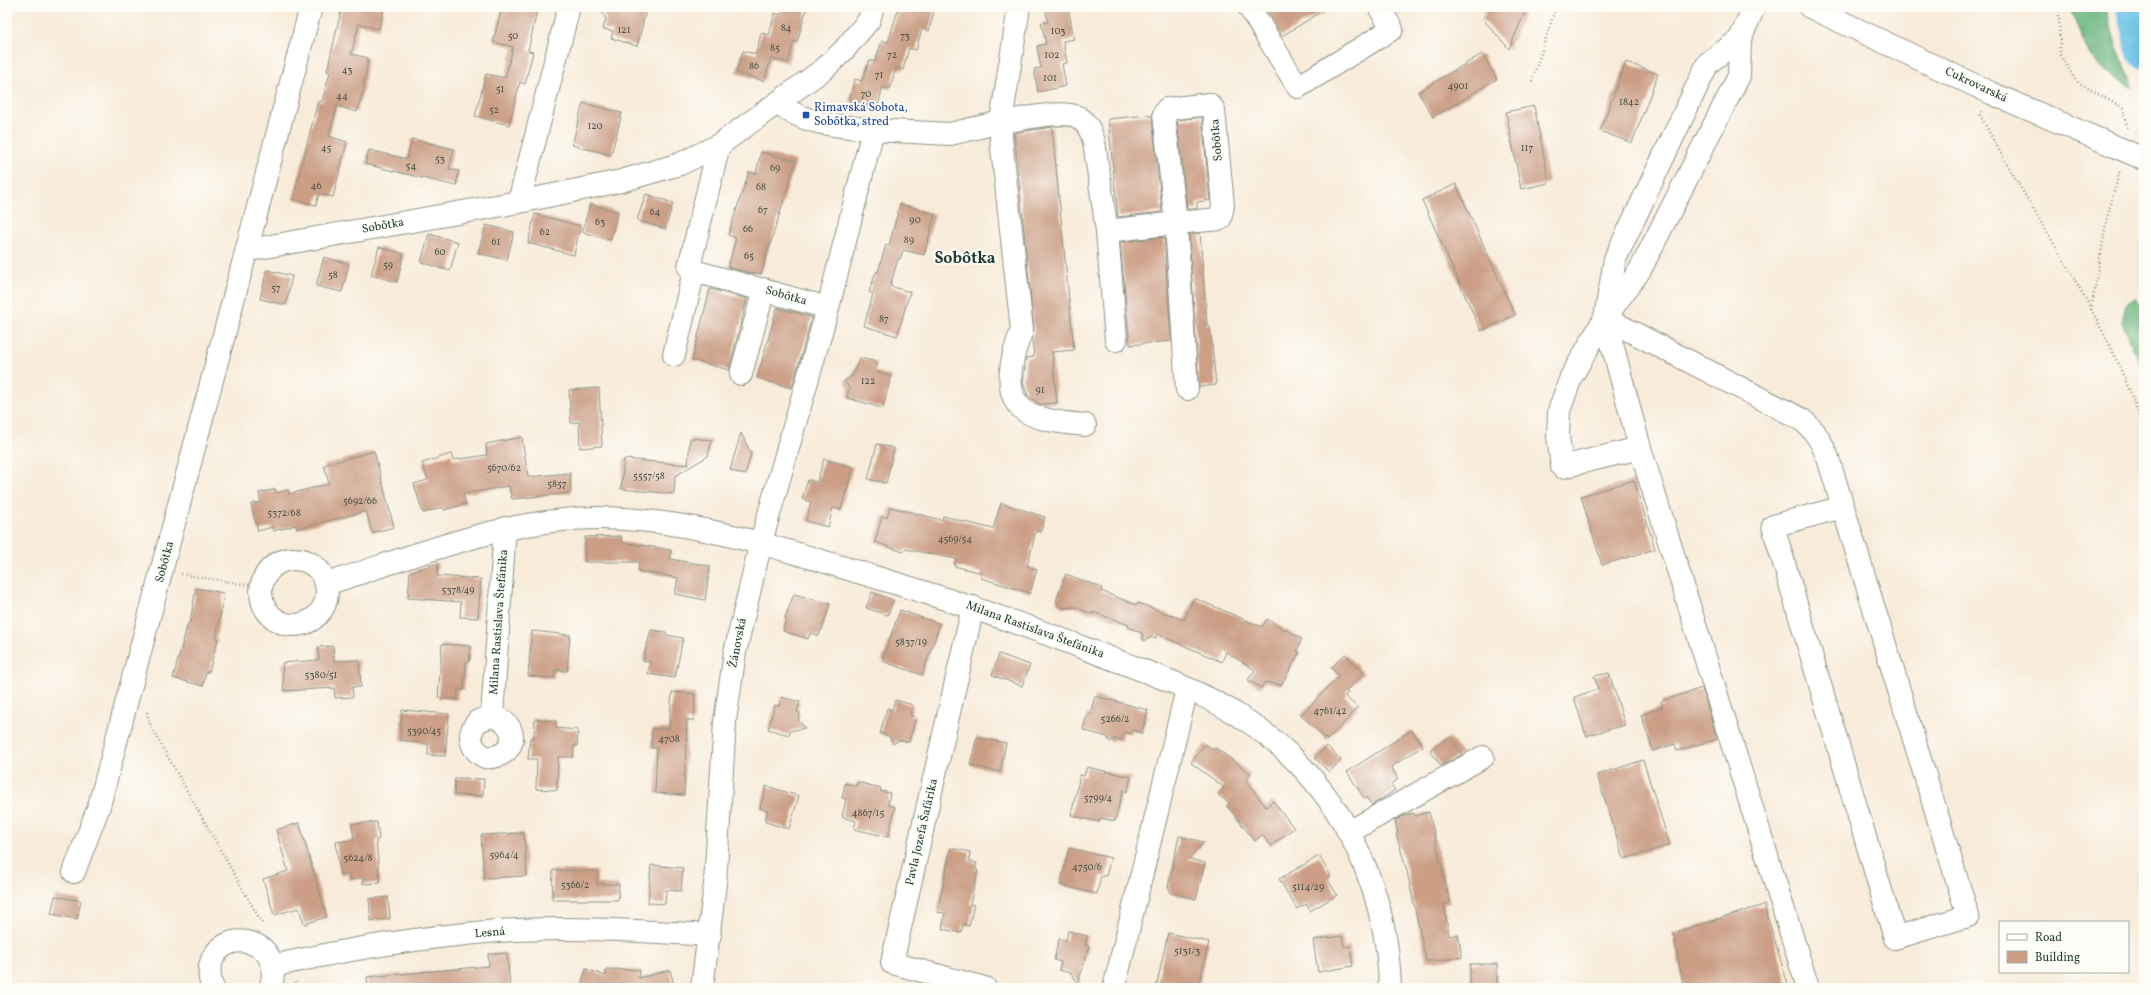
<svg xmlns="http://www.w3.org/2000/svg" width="2151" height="995" font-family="Vollkorn,serif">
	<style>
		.forest { fill: #68b37c; stroke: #447858 }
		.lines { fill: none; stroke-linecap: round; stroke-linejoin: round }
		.river { stroke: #68c0e5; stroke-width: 35 }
		.building { fill: #cb9e85 }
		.minor-casing { stroke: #8c9486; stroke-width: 24 }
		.major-casing { stroke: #8c9486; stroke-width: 24 }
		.path { stroke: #8c9486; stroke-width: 2.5; stroke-dasharray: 1 3; stroke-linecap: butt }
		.minor { stroke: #fff; stroke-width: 22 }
		.major { stroke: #fff; stroke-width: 22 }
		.major-bridge-casing { stroke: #8c9486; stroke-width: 24; stroke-linecap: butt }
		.major-bridge { stroke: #fff; stroke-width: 22 }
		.transit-dot { fill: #1a4fb4; stroke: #fdfcf7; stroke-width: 1.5 }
		.labels { text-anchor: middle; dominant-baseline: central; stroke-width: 4; stroke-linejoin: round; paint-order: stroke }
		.number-label { font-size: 10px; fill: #4a5548 }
		.street-label { font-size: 12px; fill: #1f3d34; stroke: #fdfcf7 }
		.transit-label { font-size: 12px; fill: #164399; stroke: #fdfcf7; text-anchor: start }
		.district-label { font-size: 16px; font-weight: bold; fill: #1f3d34; stroke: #fdfcf7 }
	</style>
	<rect width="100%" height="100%" fill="#fdfcf7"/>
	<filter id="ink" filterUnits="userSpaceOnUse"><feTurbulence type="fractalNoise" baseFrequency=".025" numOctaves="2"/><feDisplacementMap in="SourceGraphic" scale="8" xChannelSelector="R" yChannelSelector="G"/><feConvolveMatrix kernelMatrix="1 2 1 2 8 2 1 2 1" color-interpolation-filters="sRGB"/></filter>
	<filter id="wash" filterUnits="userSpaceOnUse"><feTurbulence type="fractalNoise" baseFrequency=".012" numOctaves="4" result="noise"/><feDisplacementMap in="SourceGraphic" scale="16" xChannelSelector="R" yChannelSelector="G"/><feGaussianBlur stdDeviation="0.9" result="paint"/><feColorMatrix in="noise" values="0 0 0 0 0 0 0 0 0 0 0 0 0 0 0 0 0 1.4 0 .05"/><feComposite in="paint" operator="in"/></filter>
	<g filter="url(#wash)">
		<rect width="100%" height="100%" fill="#f8ebd9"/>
		<g class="forest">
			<path d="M2069 7H2106L2116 45 2133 88 2098 67 2085 45Z"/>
			<path d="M2135 297 2144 313V374L2122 322 2126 303Z"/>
		</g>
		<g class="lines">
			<path class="river" d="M2133 7 2144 51"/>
		</g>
		<g id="blocks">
			<g class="building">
				<path d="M342 7H384L379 29 359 24 351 54 368 58 363 91 357 112 337 106 329 136 347 142 333 197 319 194 316 205 293 199 318 101 322 102 330 72 327 71Z"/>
				<path d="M502 7H538L528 51 533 52 525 84 520 82 509 125 475 116 486 74 505 78 513 47 493 42Z"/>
				<path d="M599 7H647L637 46 611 38 613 31 603 29 606 19Z"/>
				<path d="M783 7H807L797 42 794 41 788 63 771 58 764 81 736 73 743 51 756 54 761 33 769 35 775 13 781 15Z"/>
				<path d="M899 7H935L929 31 922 29 916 50 909 48 903 70 896 68 890 89 883 87 877 108 849 101 855 79 862 81 869 60 875 62 882 41 888 42Z"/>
				<path d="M1045 7H1068L1074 39 1063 41 1067 63 1062 64 1066 86 1038 92 1034 69 1041 68 1037 46 1046 44 1041 23 1048 22Z"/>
				<path d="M1265 7H1329L1282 36Z"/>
				<path d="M1488 7H1527L1509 49 1483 19Z"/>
				<path d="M1482 54 1497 79 1433 117 1418 92Z"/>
				<path d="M1626 62 1658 74 1632 143 1600 131Z"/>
				<path d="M583 103 622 113 611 155 572 145Z"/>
				<path d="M1534 106 1549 183 1521 189 1506 112Z"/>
				<path d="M1149 115V116H1152L1162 212 1118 217 1108 119Z"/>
				<path d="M1202 117 1210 200 1197 202V209H1187L1177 120Z"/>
				<path d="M1052 127 1074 350 1052 352 1057 403 1040 404 1028 396 1023 383 1026 358 1034 357 1032 338 1034 329 1014 133Z"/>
				<path d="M412 139 454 149 449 169 459 171 456 186 365 164 369 150 407 159Z"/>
				<path d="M761 152 796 161 761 274 754 272V274L728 267 736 238 728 235 749 172 756 174Z"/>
				<path d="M1456 184 1515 315 1481 331 1422 200Z"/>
				<path d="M646 194 673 203 665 229 637 220Z"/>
				<path d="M590 204 618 212 610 240 582 232Z"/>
				<path d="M900 204 935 214 924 255 903 250 900 259H898L890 286 910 292 897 336 864 326 873 294 869 292 876 272H878L886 245 889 246Z"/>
				<path d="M535 214 580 226 574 255 528 243Z"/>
				<path d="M486 225 514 232 507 260 478 253Z"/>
				<path d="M1200 233 1207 326H1210L1216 385 1199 387 1189 234Z"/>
				<path d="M429 234 458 242 450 271 421 262Z"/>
				<path d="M1164 237 1171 341 1130 345 1120 242Z"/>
				<path d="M379 247 404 254 397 282 371 275Z"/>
				<path d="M324 257 349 264 342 292 316 286Z"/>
				<path d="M267 270 292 276 286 305 260 299Z"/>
				<path d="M710 289 747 299 729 370 692 360Z"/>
				<path d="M777 308 812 317 792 388 757 378Z"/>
				<path d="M860 358 877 362 875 371 891 376 883 408 847 398 849 388 844 381 852 376Z"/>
				<path d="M599 388 602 446 580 448 579 422 571 423 569 390Z"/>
				<path d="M741 433 751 454 745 475 730 470Z"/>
				<path d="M522 437 528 477 570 473 571 493 512 499 509 486 463 494 466 504 444 510 443 507 423 513 414 484 428 480 422 463 451 454 453 460 487 455 486 444Z"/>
				<path d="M690 438 712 440 708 456 675 476 674 494 621 489 624 459 688 465Z"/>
				<path d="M877 444 894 448 886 483 868 479Z"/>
				<path d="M374 451 394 527 372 533 366 511 297 529 296 525 273 531 272 527 258 531 251 504 261 502 259 493 276 489V493L288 490 289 494 329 484 324 465Z"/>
				<path d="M824 459 853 467 841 510 833 508 828 527 806 521 811 502 802 499 808 480 817 482Z"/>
				<path d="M1634 480 1655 549 1602 565 1581 496Z"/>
				<path d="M1001 503 1045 517 1041 532 1036 531 1027 566 1037 569 1030 593 981 578 982 573 954 566 956 559 906 549 903 552 875 542 882 516 887 518 890 507 942 520 943 516 993 529Z"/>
				<path d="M621 536 622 542 671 550 670 559 710 566 705 600 675 594 678 578 638 571 639 562H585V537Z"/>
				<path d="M438 563 437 576 481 579 478 618 460 617 461 602 408 598 410 572Z"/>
				<path d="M1066 574 1102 588 1101 591 1137 605 1138 603 1184 620 1194 598 1262 627 1267 619 1302 639 1297 651 1300 652 1281 685 1265 682 1261 688 1248 680 1255 670 1226 652 1222 662 1157 634 1156 638 1152 637 1144 641 1142 633 1128 627 1129 625 1093 612V614L1075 607 1063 608 1056 601Z"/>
				<path d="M196 588 224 593 216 639H218L209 672H206L203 686 173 678 188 623H190Z"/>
				<path d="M872 592 893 600 888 615 866 608Z"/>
				<path d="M794 594 830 604 822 630 821 629 819 636 810 633 808 639 783 631 786 619 785 618Z"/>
				<path d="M900 610 940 624 922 675 882 661Z"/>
				<path d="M651 630 666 632V635L683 638 675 678 648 674 650 662 643 661Z"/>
				<path d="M532 631 570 635 567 671 555 670 554 678 528 676Z"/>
				<path d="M442 644 471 646 469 662H466L464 690H458L457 700 438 698Z"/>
				<path d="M333 646 334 661 359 660 361 687H352L353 697 335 698 334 688 284 691 282 663 319 660 318 647Z"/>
				<path d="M999 654 1030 665 1022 686 992 675Z"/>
				<path d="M1345 654 1364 673 1346 691 1348 693 1345 696 1358 708 1327 740 1301 715 1339 676 1331 668Z"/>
				<path d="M1609 673 1625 725 1586 736 1574 697 1598 689 1594 676Z"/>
				<path d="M1702 688 1717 739 1677 751 1675 744 1653 751 1641 715 1663 707 1661 701Z"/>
				<path d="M672 692 695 694 694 720H687L684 795 655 793 657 748H651L652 729H669Z"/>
				<path d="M1095 696 1148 710 1142 733 1132 730 1131 734 1124 732 1121 741 1115 739 1110 742 1107 737 1083 730 1087 714 1090 715Z"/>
				<path d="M781 697 800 702 797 712 800 713 798 720 805 728 790 731 789 735 768 729 775 705 779 706Z"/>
				<path d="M895 700 913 705 910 715 916 717 909 742 899 740 893 744 889 736 880 734 887 708 892 710Z"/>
				<path d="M402 710 449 714 445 756 428 755V744L400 740Z"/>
				<path d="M535 719 556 721V728L578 730 577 746H574L573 757H558L557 790 536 789 537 759H528L530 738H534Z"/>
				<path d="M1412 730 1423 746 1391 767 1398 779 1391 784 1395 790 1372 805 1366 797 1364 798 1347 772Z"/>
				<path d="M977 737 1006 743 1000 772 970 765Z"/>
				<path d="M1450 737 1462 754 1441 766 1430 750Z"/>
				<path d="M1205 744 1214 750 1216 748 1251 774 1246 781 1266 807 1273 801 1294 828 1271 846 1262 835 1255 841 1227 806 1230 803 1218 795 1224 787 1191 763Z"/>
				<path d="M1327 746 1341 760 1329 772 1315 758Z"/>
				<path d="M1643 760 1670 845 1624 859 1597 775Z"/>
				<path d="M1087 767 1131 777 1127 792 1123 790 1115 821 1100 818 1099 822 1071 815 1080 775 1084 776Z"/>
				<path d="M455 778 484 779 483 796 454 795Z"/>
				<path d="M857 782 881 788 880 791 890 793 888 805 895 807 888 837 854 829 856 821 842 817 846 799 842 798 845 783 856 786Z"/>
				<path d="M766 786 799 796 789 829 765 822 768 811 760 808Z"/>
				<path d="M1429 812 1450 903 1444 904 1449 936 1458 934 1462 957 1435 961H1426L1407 871 1396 834H1398L1395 820 1406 815 1414 813 1415 816Z"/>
				<path d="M377 822 379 839 376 840 380 883 363 884V878L349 880V874L340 875 336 842 354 840 352 824Z"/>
				<path d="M299 823 327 917 304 924 299 908 274 915 263 879 288 871 276 830Z"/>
				<path d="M524 833 527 876 484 878 481 835Z"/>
				<path d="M1179 836 1204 842 1189 859 1205 863 1196 899 1170 893V889L1168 887Z"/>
				<path d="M951 848 970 852 969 861 977 863 975 869 978 870 970 904 974 905 969 926 963 924 961 933 942 929 945 913 937 912Z"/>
				<path d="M1069 848 1111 858 1106 876H1101L1097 894 1060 885Z"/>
				<path d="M1319 856 1331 876 1327 878 1337 895 1310 911 1306 904 1297 909 1279 879Z"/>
				<path d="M651 865 683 868 681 891 666 890 665 904 648 903Z"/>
				<path d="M553 870 597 871V884H619L618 900H552Z"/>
				<path d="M55 896 81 901 77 919 51 914Z"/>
				<path d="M388 897 390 919 371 921 369 899Z"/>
				<path d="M1764 905 1789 988H1684L1673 933Z"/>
				<path d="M1068 931 1087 936 1085 945 1089 946 1078 984 1071 973 1059 970 1061 962 1054 960 1059 939 1066 941Z"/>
				<path d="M1168 933 1209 942 1198 988H1156Z"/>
				<path d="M1342 936 1344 947 1350 946 1353 966 1318 972 1313 940Z"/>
				<path d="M507 953 510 988H368L367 977 489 966 488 954Z"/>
				<rect x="1470" y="964" width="27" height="24"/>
				<path d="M586 969 606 976V969L640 970 639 978 670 970 675 988H580Z"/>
			</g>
		</g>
	</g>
	<g filter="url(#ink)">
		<use href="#blocks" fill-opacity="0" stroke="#8c9486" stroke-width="1"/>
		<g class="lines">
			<defs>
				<g id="minor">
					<path d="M1249 7 1298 87 1392 29 1379 7"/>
					<path d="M1754 7 1740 39 1739 76 1640 270 1605 318 1640 448 1808 988"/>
					<path d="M873 130 950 134 1001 122 1019 7"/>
					<path d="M719 145 689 267 694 271 828 308"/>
					<path d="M519 202 569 7"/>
					<path d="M1107 231 1176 223 1164 114 1167 109 1209 104 1214 110 1223 206 1220 219 1176 223 1187 389"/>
					<path d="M248 250 519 202 621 181 680 164 719 145 824 69 844 50 869 20 873 7"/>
					<path d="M1605 318 1801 419C1815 430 1821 441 1828 458L1968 916 1895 938 1773 526 1843 507"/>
					<path d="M674 355 694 271"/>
					<path d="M741 374 764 289"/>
					<path d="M1085 425C1067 423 1040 421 1025 411 1000 394 1013 352 1022 330L1001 139V122C1020 120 1061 109 1078 117 1088 123 1091 132 1094 142L1107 231 1116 340"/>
					<path d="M1640 448 1562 467 1558 436 1559 411 1571 377 1605 318 1615 259 1708 63 1740 39"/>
					<circle cx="294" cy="592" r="33"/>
					<path d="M326 584C415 556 507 518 600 518 689 519 773 546 858 572 936 595 1013 620 1089 650 1138 669 1191 686 1236 714 1258 727 1279 744 1297 762 1356 822 1388 905 1390 988"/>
					<path d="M973 607 892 963 985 988"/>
					<path d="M492 716C523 724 516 760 485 757 470 749 466 734 478 721L492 716 505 528"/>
					<path d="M1349 832 1483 757"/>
					<path d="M74 872 99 806 311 7"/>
					<path d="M273 966C347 949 422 937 498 931 568 926 640 931 710 935"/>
					<path d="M213 988C210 982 209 974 210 967 218 924 288 938 270 988"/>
					<path d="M702 988 715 884 725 721 735 652 761 542 828 308 873 130C837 125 809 126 778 104"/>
					<path d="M1114 988 1187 689"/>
				</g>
				<path id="major" d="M1810 7 1991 93 2121 149"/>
			</defs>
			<use href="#minor" class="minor-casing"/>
			<use href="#major" class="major-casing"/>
			<g class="path">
				<path d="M2059 7 2060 55 2076 81 2123 108 2128 130"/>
				<path d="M1532 81 1556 7"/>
				<path d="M1982 111 1980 115C2035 220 2108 317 2144 431"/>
				<path d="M2091 310 2107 218 2120 170"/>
				<path d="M181 574 261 587"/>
				<path d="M147 712 151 727 263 925"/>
				<path d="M295 982 299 988"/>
			</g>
			<use href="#minor" class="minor"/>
			<use href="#major" class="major"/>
			<defs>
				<path id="major-bridge" d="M2121 149 2144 159"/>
			</defs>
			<use href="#major-bridge" class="major-bridge-casing"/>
			<use href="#major-bridge" class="major-bridge"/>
		</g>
	</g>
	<rect class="transit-dot" x="802" y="111" width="8" height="8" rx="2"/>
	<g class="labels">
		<g class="number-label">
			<text x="786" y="28">84</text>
			<text x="624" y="30">121</text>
			<text x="1058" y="31">103</text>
			<text x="513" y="36">50</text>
			<text x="905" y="36">73</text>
			<text x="775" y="48">85</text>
			<text x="892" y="55">72</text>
			<text x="1052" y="55">102</text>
			<text x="754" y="66">86</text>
			<text x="347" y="70">43</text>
			<text x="879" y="75">71</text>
			<text x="1050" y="78">101</text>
			<text x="1458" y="86">4901</text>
			<text x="500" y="89">51</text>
			<text x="866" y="94">70</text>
			<text x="342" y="96">44</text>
			<text x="1629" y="102">1842</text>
			<text x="494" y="110">52</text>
			<text x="595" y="126">120</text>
			<text x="326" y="148">45</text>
			<text x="1527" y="148">117</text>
			<text x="440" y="159">53</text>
			<text x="411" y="166">54</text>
			<text x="775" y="168">69</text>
			<text x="316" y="186">46</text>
			<text x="761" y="187">68</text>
			<text x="763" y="210">67</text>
			<text x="655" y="212">64</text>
			<text x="915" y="220">90</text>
			<text x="600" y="222">63</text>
			<text x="748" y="229">66</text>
			<text x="545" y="232">62</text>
			<text x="909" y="240">89</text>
			<text x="496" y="242">61</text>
			<text x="440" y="252">60</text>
			<text x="749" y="256">65</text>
			<text x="388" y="265">59</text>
			<text x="333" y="275">58</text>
			<text x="276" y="288">57</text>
			<text x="884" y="319">87</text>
			<text x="868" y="381">122</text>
			<text x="1040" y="390">91</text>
			<text x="504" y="468">5670/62</text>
			<text x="649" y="476">5557/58</text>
			<text x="557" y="484">5857</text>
			<text x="360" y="501">5692/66</text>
			<text x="284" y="513">5372/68</text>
			<text x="955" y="539">4569/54</text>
			<text x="458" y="590">5378/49</text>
			<text x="911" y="642">5837/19</text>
			<text x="321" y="675">5380/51</text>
			<text x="1330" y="711">4761/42</text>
			<text x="1115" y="719">5266/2</text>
			<text x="424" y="731">5390/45</text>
			<text x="669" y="739">4708</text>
			<text x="1098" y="798">5799/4</text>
			<text x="868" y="813">4867/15</text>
			<text x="504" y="855">5964/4</text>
			<text x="358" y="858">5624/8</text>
			<text x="1087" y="867">4750/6</text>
			<text x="575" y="885">5366/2</text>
			<text x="1308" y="887">5114/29</text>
			<text x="1187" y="951">5131/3</text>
		</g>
		<g class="street-label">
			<text transform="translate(1976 85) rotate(25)">Cukrovarská</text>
			<text transform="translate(1217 140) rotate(-95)">Sobôtka</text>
			<text transform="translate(383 226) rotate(-10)">Sobôtka</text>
			<text transform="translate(786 296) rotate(16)">Sobôtka</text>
			<text transform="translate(165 562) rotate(-75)">Sobôtka</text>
			<text transform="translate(499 622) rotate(-86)">Milana Rastislava Štefánika</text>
			<text transform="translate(1035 630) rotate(20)">Milana Rastislava Štefánika</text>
			<text transform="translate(738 643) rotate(-79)">Žánovská</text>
			<text transform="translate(922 832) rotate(-77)">Pavla Jozefa Šafárika</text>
			<text transform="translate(490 933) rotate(-5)">Lesná</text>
		</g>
		<g class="transit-label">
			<text x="814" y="108">Rimavská Sobota,<tspan x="814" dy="14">Sobôtka, stred</tspan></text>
		</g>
		<g class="district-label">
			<text x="965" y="259">Sobôtka</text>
		</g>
	</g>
	<rect width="2151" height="995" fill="none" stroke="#fdfcf7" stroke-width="24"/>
	<rect x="1999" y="921" width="130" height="52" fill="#fdfcf7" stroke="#a4b0a9"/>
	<rect x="2007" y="934" width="20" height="6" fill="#ffffff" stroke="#a4b0a9"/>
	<text x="2035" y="941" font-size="12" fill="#1f3d34">Road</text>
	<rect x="2007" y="951" width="20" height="12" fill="#cb9e85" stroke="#a4b0a9"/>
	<text x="2035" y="961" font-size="12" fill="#1f3d34">Building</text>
</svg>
